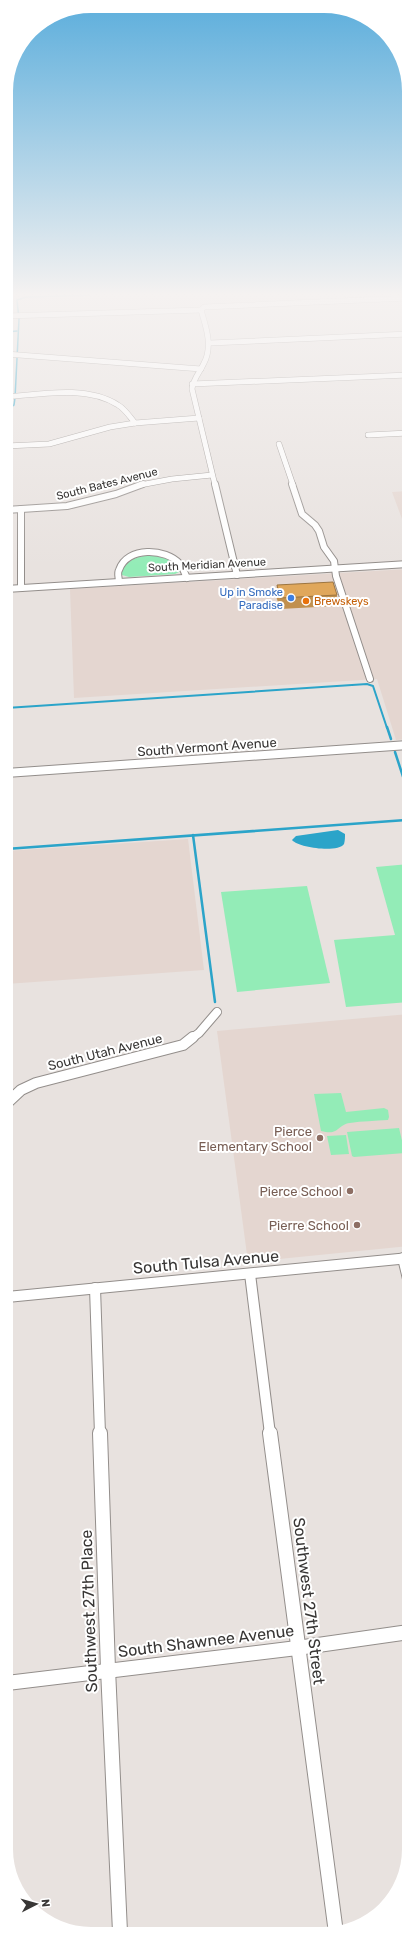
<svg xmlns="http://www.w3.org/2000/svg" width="415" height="1940" font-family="Rubik,sans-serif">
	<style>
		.built { fill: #e4d6d0 }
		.green { fill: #93ecb7 }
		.water { fill: #2ba4c9 }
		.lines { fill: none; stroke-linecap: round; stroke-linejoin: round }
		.stream-far2 { stroke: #2ba4c9; stroke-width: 1.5 }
		.stream-far1 { stroke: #2ba4c9; stroke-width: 2 }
		.stream { stroke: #2ba4c9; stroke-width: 2.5 }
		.minor-far4-casing { stroke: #938e8b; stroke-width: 6 }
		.minor-far3-casing { stroke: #938e8b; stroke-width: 8 }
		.minor-far2-casing { stroke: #938e8b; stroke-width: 10 }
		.minor-far1-casing { stroke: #938e8b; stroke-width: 12 }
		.minor-casing { stroke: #938e8b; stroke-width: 16 }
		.secondary-casing { stroke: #938e8b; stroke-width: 2 }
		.minor-far4 { stroke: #fff; stroke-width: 5 }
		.minor-far3 { stroke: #fff; stroke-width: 6 }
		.minor-far2 { stroke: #fff; stroke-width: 8 }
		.minor-far1 { stroke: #fff; stroke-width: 10 }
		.minor { stroke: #fff; stroke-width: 14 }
		.secondary { fill: #fff; fill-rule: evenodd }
		.wall { fill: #c1904e }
		.building { fill: #e0a75b; stroke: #9d7540 }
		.shop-dot { fill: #3f7fe0; stroke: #fff; stroke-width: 1.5 }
		.food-dot { fill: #e8710a; stroke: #fff; stroke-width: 1.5 }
		.education-dot { fill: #8d6e63; stroke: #fff; stroke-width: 1.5 }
		.labels { text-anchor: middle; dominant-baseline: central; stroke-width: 4; stroke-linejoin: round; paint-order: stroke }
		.far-street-label { font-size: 11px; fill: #383635; stroke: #fff }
		.far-shop-label { font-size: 11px; fill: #366cbe; stroke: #fff; text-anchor: end }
		.far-food-label { font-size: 11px; fill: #c56008; stroke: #fff; text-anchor: start }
		.street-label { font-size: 13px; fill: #383635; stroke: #fff }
		.education-label { font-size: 13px; fill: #785e54; stroke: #fff; text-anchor: end }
		.near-street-label { font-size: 16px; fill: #383635; stroke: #fff }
	</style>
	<rect width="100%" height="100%" fill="#e8e2df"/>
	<g class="built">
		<path d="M408 491V535L392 492Z"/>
		<path d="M408 569V739L396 740 377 679 74 698 70 589Z"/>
		<path d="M188 839 204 970 6 984V851Z"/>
		<path d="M409 1014V1246L248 1262 217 1031Z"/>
	</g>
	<g class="green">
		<path d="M152 555 175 561 181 571 175 574 129 577 122 575 121 572C128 559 137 556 152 555Z"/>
		<path d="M409 864V933L406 934H409V1002L346 1007 334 940 395 935 376 867Z"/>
		<path d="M307 886 330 983 237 992 221 892Z"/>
		<path d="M341 1093 346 1112 384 1108 388 1110 389 1117 388 1120C375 1121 362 1121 350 1123 336 1125 340 1136 321 1131L314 1094Z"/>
		<path d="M399 1128 405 1153 354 1157 352 1156 347 1132Z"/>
		<path d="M346 1135 349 1154 331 1155 327 1136Z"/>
	</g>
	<path class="water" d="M338 830 345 834C345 837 345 841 344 844 338 853 299 848 292 840L296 836Z"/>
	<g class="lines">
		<g class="stream-far2">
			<path d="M6 332 17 331"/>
			<path d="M6 410 14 405 15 398 19 319 17 300 26 297 90 295"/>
		</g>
		<path class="stream-far1" d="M6 708 367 684 373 686 387 728"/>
		<g class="stream">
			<path d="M387 727 391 739"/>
			<path d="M395 752 409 795"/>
			<path d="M193 835 215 1002"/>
			<path d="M6 849 406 820 409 817"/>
		</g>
		<defs>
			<g id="minor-far4">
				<path d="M6 316 201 310"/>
				<path d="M210 343 408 334"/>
				<path d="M6 354 201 369"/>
				<path d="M192 384 408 375"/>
				<path d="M6 397C41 394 87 385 118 405 125 409 130 417 135 423"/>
				<path d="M368 435 408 433"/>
				<path d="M279 444 293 485"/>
				<path d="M6 446 49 444 110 427 135 423 199 418"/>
				<path d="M140 485 172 479 212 475"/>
				<path d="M215 485 192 389C193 379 200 372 204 363 213 346 206 327 201 310L204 307 408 298"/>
			</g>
			<g id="minor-far3">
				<path d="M215 484 237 575"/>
				<path d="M292 484 302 514 315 525 319 531 324 547 334 561 336 576 370 679"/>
				<path d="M21 509V588"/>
				<path d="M6 510 67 506 116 494 143 484"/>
				<path d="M119 582C119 578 117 573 119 570 127 546 166 548 180 564 183 568 185 574 187 578"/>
			</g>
			<g id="minor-far2">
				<path d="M6 773 408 745"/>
				<path d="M192 1038 199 1033 217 1012"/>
			</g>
			<g id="minor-far1">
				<path d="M6 1104 21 1090 36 1083 183 1045 193 1037"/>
				<path d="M403 1258 409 1283"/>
				<path d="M250 1274 270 1434"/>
				<path d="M95 1288 100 1434"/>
				<path d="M7 1297 409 1258"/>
			</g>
			<g id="minor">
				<path d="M100 1433 108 1669 120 1932"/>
				<path d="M270 1433 336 1933"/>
				<path d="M7 1683 297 1648 409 1632"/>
			</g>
			<path id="secondary" d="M408 561V567L6 592V586Z"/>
		</defs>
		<use href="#minor-far4" class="minor-far4-casing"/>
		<use href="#minor-far3" class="minor-far3-casing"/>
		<use href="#minor-far2" class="minor-far2-casing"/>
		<use href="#minor-far1" class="minor-far1-casing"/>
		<use href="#minor" class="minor-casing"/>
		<use href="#secondary" class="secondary-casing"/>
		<use href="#minor-far4" class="minor-far4"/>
		<use href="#minor-far3" class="minor-far3"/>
		<use href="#minor-far2" class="minor-far2"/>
		<use href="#minor-far1" class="minor-far1"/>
		<use href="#minor" class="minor"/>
		<use href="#secondary" class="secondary"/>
	</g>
	<g class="wall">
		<path d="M407 485H408V509L405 501Z"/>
		<path d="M277 585 337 595 336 606 280 609 276 596Z"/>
	</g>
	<path class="building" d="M333 582 337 595 280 598 277 585Z"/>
	<linearGradient id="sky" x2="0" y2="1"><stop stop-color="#5caedc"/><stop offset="0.52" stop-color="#f5f2f1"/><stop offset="1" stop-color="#f5f2f1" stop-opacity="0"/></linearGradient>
	<rect width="415" height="566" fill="url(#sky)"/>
	<circle class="shop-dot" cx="291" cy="598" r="4"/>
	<circle class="food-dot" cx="306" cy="601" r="4"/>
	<g class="education-dot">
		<circle cx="320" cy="1138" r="4"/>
		<circle cx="350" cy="1191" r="4"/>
		<circle cx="357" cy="1225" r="4"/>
	</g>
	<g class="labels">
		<g class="far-street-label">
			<text transform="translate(107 484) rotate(-14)">South Bates Avenue</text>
			<text transform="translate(207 565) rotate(-3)">South Meridian Avenue</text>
		</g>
		<g class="far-shop-label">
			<text x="283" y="592">Up in Smoke<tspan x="283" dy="13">Paradise</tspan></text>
		</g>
		<g class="far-food-label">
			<text x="314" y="601">Brewskeys</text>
		</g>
		<g class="street-label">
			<text transform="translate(207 747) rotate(-4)">South Vermont Avenue</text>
			<text transform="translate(105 1052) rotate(-14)">South Utah Avenue</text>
		</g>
		<g class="education-label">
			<text x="312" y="1131">Pierce<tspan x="312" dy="15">Elementary School</tspan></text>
			<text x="342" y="1191">Pierce School</text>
			<text x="349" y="1225">Pierre School</text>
		</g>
		<g class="near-street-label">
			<text transform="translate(206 1262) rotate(-5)">South Tulsa Avenue</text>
			<text transform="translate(309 1601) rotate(83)">Southwest 27th Street</text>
			<text transform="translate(89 1611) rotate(-92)">Southwest 27th Place</text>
			<text transform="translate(206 1641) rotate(-7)">South Shawnee Avenue</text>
		</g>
	</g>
	<path d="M0 0H415V1940H0ZM91 13H324A78 78 0 0 1 402 91V1849A78 78 0 0 1 324 1927H91A78 78 0 0 1 13 1849V91A78 78 0 0 1 91 13Z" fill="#fff" fill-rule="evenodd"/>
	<g transform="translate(36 1904) rotate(84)" stroke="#ffffff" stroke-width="3" paint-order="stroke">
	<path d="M0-3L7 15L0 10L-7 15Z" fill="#383635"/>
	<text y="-6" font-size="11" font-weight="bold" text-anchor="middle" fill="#383635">N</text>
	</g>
</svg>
